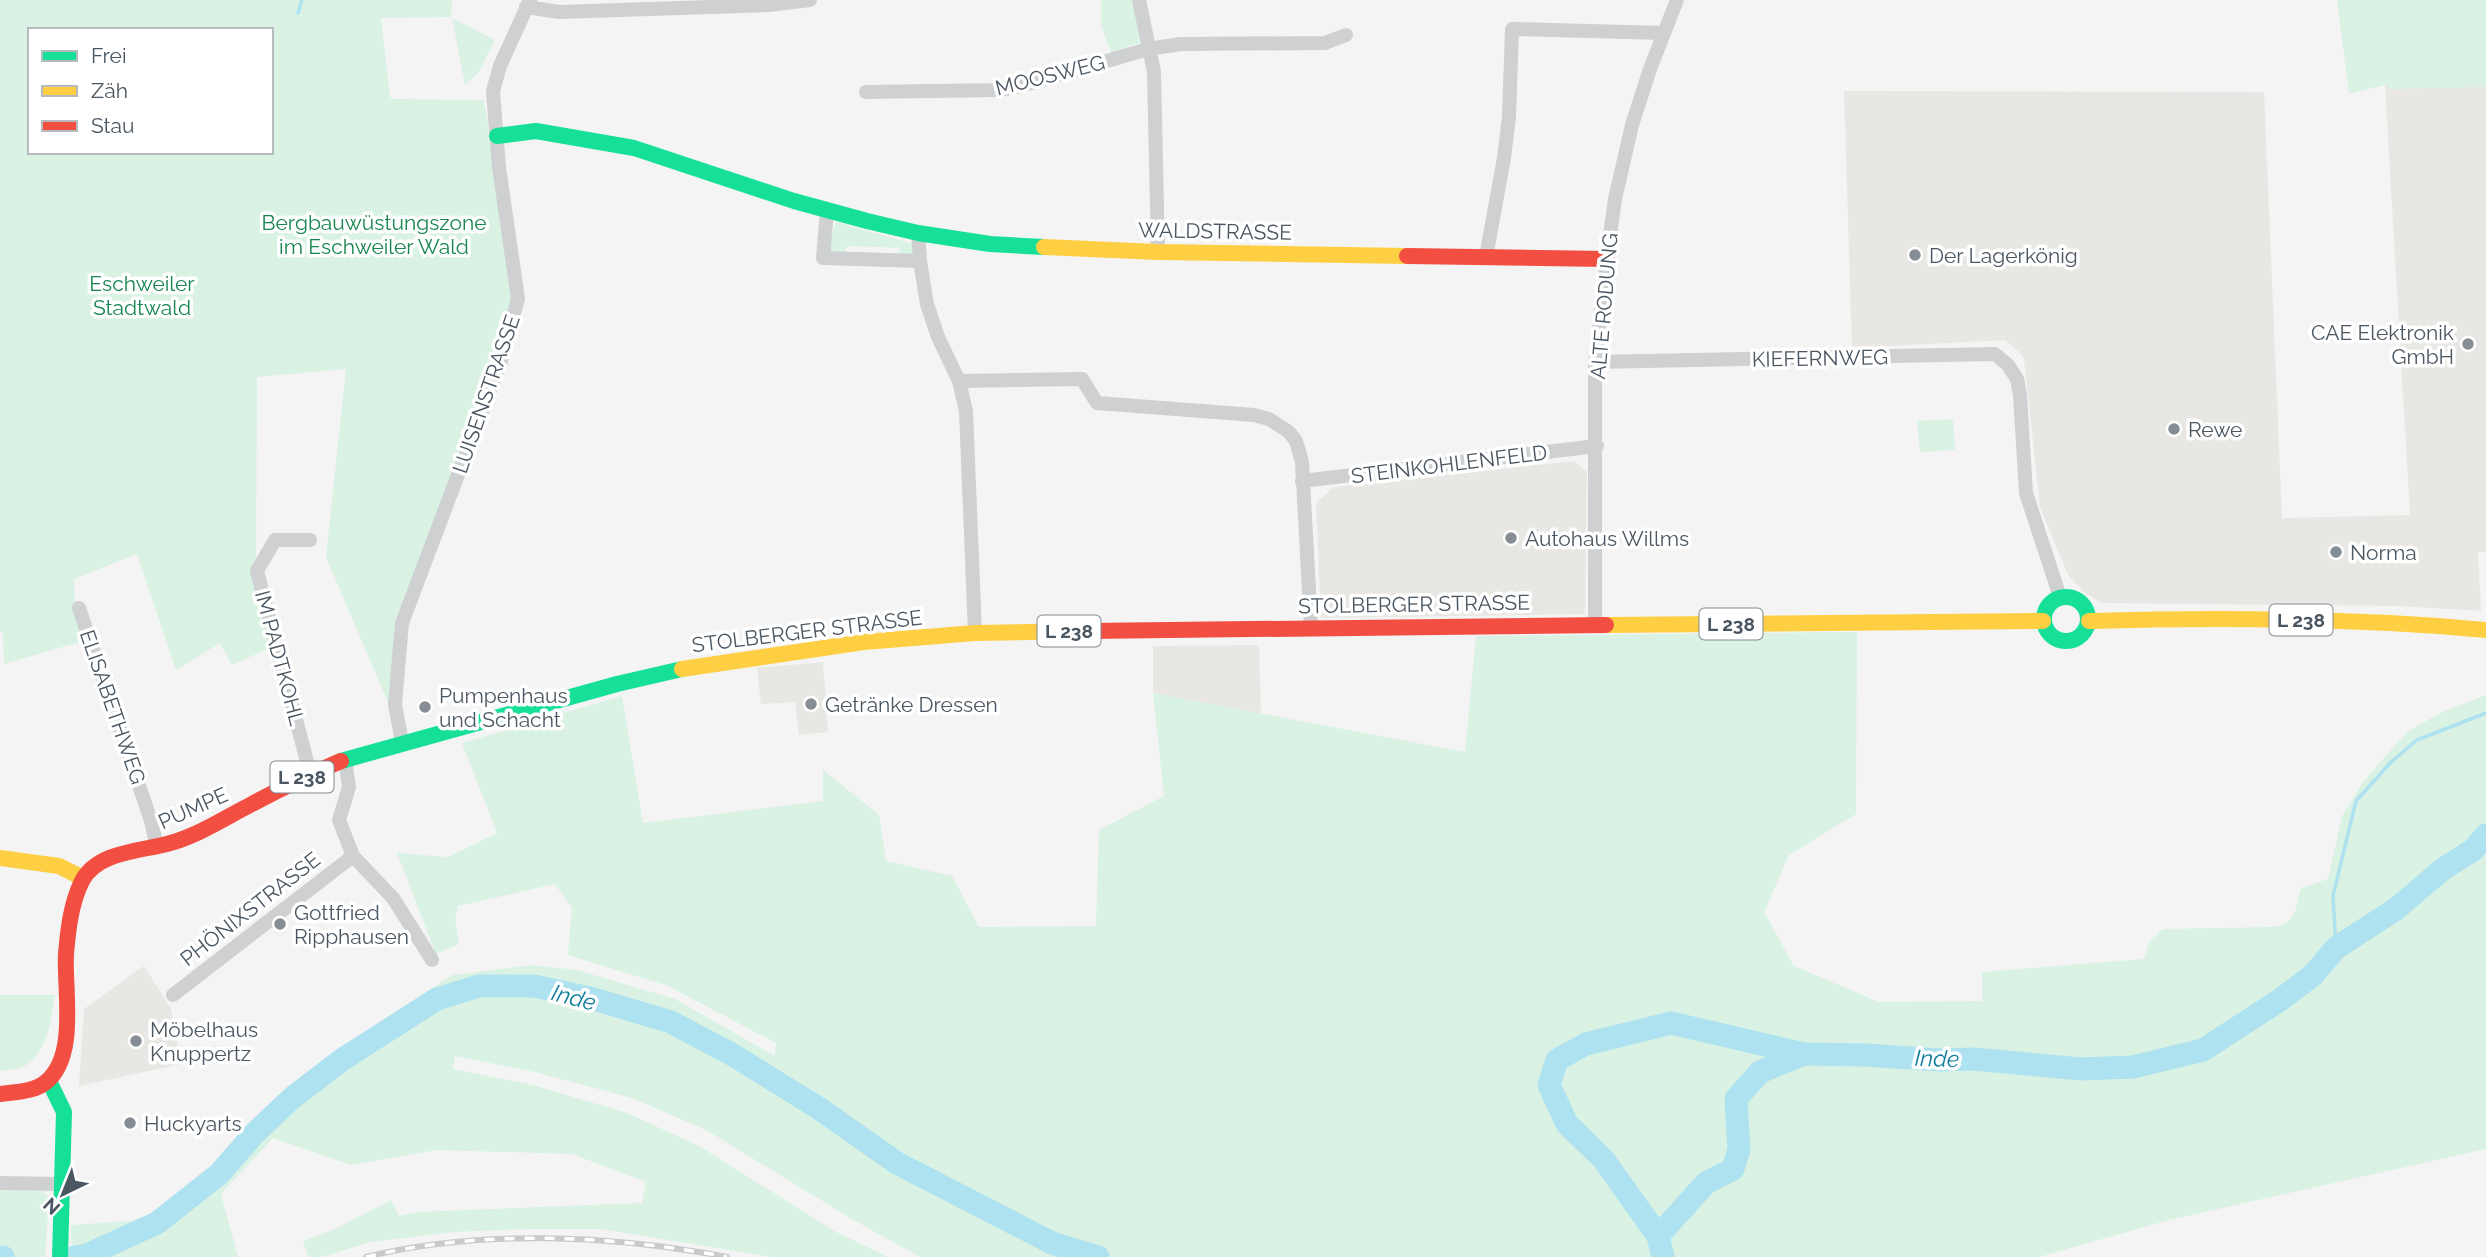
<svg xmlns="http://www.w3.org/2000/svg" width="2486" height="1257" font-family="Raleway,sans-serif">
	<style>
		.commercial { fill: #e8e7e3 }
		.green { fill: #d9f2e3; fill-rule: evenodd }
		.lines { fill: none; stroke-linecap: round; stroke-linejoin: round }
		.stream { stroke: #aee2f0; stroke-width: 3.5 }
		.river { stroke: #aee2f0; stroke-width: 23 }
		.street { stroke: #ced0d2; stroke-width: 14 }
		.fast { stroke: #16e098; stroke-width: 16 }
		.slow { stroke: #ffcf43; stroke-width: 16 }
		.jam { stroke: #f24e42; stroke-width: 16 }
		.rail-casing { stroke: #c9cacc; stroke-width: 6 }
		.rail { stroke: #fff; stroke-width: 3.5; stroke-dasharray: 10; stroke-linecap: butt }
		.poi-dot { fill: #868d94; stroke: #fff; stroke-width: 2.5 }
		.labels { text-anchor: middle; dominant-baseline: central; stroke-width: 7; stroke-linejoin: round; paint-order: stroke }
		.shield { fill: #fff; stroke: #808990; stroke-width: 2 }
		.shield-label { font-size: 19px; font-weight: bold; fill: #4a5661 }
		.street-label { font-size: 21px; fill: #4a5661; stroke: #fff }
		.park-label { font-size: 21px; fill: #17864f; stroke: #fff }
		.poi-label { font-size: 21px; fill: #4a5661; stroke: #fff; text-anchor: start }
		.water-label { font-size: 23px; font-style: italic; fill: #0c7c9b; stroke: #fff }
	</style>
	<rect width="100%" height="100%" fill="#f4f4f4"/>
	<g class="commercial">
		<path d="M2486 84V552H2478L2481 611 2399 606 2101 603 2083 591 2068 575 2040 507 2024 359 2019 352 2005 340 1852 348 1844 91 2264 92 2282 518 2410 515 2385 85Z"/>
		<path d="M1574 461 1587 472 1585 614 1321 618 1316 503 1334 487Z"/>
		<path d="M1259 645 1261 714 1153 693V646Z"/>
		<path d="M823 662 828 732 799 735 795 702 761 704 757 668Z"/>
		<path d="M144 966 171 1009 181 1064 79 1086 84 1009Z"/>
	</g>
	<g class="green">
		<path d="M0 0H452L451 17 381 18 390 97 393 99 484 100 514 298 479 407 395 621 390 707 326 557 346 369 257 377 256 572 272 647 232 665 220 643 176 670 137 554 74 579 75 614 83 641 4 664 3 633 0 632ZM30 30H271V152H30Z"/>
		<path d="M1101 0H1135L1143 42 1111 52 1101 26Z"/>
		<path d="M2337 0H2486V87L2389 89 2388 85H2385L2349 94Z"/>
		<path d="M452 18 495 40 479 72 465 85Z"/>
		<path d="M836 222 913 244V252L909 257H896L901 248 848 246 842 256H834L828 247Z"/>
		<path d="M1953 419 1955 450 1920 452 1917 421Z"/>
		<path d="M1857 632 1856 814 1789 855 1764 912 1794 966 1879 1002 1982 1001V972L2144 959 2149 942 2163 929 2271 927C2298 924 2295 908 2301 888L2328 879 2342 816 2364 781 2395 745 2409 731 2440 713 2486 695V1149L2169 1220 2039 1257H920L850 1218 708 1131 632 1098 535 1072 455 1056 453 1069 533 1085 627 1113 699 1146 836 1232 888 1257H771L601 1229H529L454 1232 370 1242 322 1257H308L303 1241 335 1229 391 1200 399 1216 417 1212 642 1203 646 1182 572 1154 437 1150 351 1165 273 1138 221 1194 238 1257H72L71 1225 154 1219 212 1171 287 1092 338 1050 452 975 532 965 577 970 675 999 775 1056 776 1043 668 986 568 955 572 908 555 884 458 906 455 919 459 944 436 954 397 853 448 857 497 833 462 743 622 696 643 823 823 801V770L879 815 886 861 952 876 979 927 1096 926 1099 830 1164 796 1153 693 1465 752 1476 636Z"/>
		<path d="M0 995H55C51 1020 49 1048 26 1065 20 1069 8 1070 0 1071Z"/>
		<path d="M0 1190 43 1191 49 1199 45 1257H0Z"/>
	</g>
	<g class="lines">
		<g class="stream">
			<path d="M298 13 302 0"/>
			<path d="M2336 948 2333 896 2356 801 2391 762 2417 740 2486 713"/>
		</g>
		<g class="river">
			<path d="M1658 1236 1706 1183 1733 1169 1739 1149 1736 1099 1760 1072 1804 1054"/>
			<path d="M0 1257H3"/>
			<path d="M75 1257 87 1255 157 1223 219 1174 254 1134 292 1098 343 1059 437 999 479 986H534L590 998 671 1022 733 1055 817 1107 897 1163 1052 1243 1098 1257"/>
			<path d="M1663 1257 1658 1236 1604 1160 1567 1124 1549 1085 1557 1060 1586 1044 1671 1023 1804 1054 1866 1055 1940 1060 1973 1059 2081 1069 2133 1067 2203 1050 2280 1000 2313 975 2336 948 2396 909 2443 869 2473 850 2486 835"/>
		</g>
		<g class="street">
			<path d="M1139 0 1154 72 1158 252"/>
			<path d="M526 7 559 12 769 5 810 0"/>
			<path d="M866 92 1000 90 1021 86 1148 49 1181 44 1325 43 1346 35"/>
			<path d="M827 210 823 258 920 261"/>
			<path d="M918 233 920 261 927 304 938 337 959 381 966 411 975 633"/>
			<path d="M1486 257 1504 158 1509 117 1512 29 1664 33"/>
			<path d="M1595 362 1995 354 2008 365 2017 379 2020 395 2026 493 2060 597"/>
			<path d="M959 381 1082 379 1097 403 1254 415 1269 419 1289 432 1296 441 1302 462 1311 627"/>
			<path d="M1302 481 1597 446"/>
			<path d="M79 608 151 821 157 847"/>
			<path d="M1595 623V362L1607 259 1615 199 1632 125 1650 69 1677 0"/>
			<path d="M402 743 395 704 402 623 501 361 518 299 499 167 493 91 500 66 530 0"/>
			<path d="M345 760 349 787 339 820 353 856 393 898 432 960"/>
			<path d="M310 773 257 571 275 540H310"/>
			<path d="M173 995 353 856"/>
			<path d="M0 1183 62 1184"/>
		</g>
		<g class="fast">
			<path d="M497 136 536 131 634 148 794 201 867 221 918 233 990 244 1044 247"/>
			<circle cx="2066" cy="619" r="22"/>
			<path d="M341 761 617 684 682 669"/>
			<path d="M49 1081 64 1112 60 1257"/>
		</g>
		<g class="slow">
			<path d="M1044 247 1158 252 1407 256"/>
			<path d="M2089 621C2222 617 2354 618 2486 630"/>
			<path d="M1606 625 2043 621"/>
			<path d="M682 669 864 642 975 633 1086 631"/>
			<path d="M0 858 59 866 83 878"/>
		</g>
		<g class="jam">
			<path d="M1407 256 1607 259"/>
			<path d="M1086 631 1606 625"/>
			<path d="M0 1094C15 1092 34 1092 46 1082 78 1056 64 991 66 954 68 930 71 903 82 881 97 852 140 851 167 844 197 836 223 819 250 805 280 789 310 774 341 761"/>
		</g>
		<defs>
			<path id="rail" d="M366 1257C481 1229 612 1235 727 1257"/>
		</defs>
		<use href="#rail" class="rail-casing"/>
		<use href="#rail" class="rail"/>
	</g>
	<g class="poi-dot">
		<circle cx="1915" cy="255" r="7"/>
		<circle cx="2468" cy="344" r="7"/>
		<circle cx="2174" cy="429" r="7"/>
		<circle cx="1511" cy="538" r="7"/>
		<circle cx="2336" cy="552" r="7"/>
		<circle cx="811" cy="704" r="7"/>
		<circle cx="425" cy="707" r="7"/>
		<circle cx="280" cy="924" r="7"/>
		<circle cx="136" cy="1041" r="7"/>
		<circle cx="130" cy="1123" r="7"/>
	</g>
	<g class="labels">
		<g class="shield">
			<rect x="2269.5" y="604.5" width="63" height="31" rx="5"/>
			<rect x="1699.5" y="608.5" width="63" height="31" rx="5"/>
			<rect x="1037.5" y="615.5" width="63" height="31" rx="5"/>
			<rect x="270.5" y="761.5" width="63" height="31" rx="5"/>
		</g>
		<g class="shield-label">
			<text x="2301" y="620">L 238</text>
			<text x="1731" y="624">L 238</text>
			<text x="1069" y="631">L 238</text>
			<text x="302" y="777">L 238</text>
		</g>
		<g class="street-label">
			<text transform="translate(1050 75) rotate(-14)">MOOSWEG</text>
			<text transform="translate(1215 231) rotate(1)">WALDSTRASSE</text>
			<text transform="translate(1604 306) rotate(-85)">ALTE RODUNG</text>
			<text transform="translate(1820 358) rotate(-1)">KIEFERNWEG</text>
			<text transform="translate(486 394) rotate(-71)">LUISENSTRASSE</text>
			<text transform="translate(1449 464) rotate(-7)">STEINKOHLENFELD</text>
			<text transform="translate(1414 604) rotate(-1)">STOLBERGER STRASSE</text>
			<text transform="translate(807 631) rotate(-7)">STOLBERGER STRASSE</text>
			<text transform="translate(280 658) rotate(75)">IM PADTKOHL</text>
			<text transform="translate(113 707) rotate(71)">ELISABETHWEG</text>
			<text transform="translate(193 808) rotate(-24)">PUMPE</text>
			<text transform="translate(250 909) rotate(-38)">PHÖNIXSTRASSE</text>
		</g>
		<g class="park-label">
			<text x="374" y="222">Bergbauwüstungszone<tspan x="374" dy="24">im Eschweiler Wald</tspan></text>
			<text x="142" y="283">Eschweiler<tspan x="142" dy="24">Stadtwald</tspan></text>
		</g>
		<g class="poi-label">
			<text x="1929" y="255">Der Lagerkönig</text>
			<text x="2454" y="332" text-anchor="end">CAE Elektronik<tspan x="2454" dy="24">GmbH</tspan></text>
			<text x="2188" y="429">Rewe</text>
			<text x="1525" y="538">Autohaus Willms</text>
			<text x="2350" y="552">Norma</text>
			<text x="439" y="695">Pumpenhaus<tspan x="439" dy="24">und Schacht</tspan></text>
			<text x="825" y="704">Getränke Dressen</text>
			<text x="294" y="912">Gottfried<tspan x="294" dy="24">Ripphausen</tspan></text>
			<text x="150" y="1029">Möbelhaus<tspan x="150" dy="24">Knuppertz</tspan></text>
			<text x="144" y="1123">Huckyarts</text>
		</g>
		<g class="water-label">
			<text transform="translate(574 997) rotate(15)">Inde</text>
			<text transform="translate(1937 1058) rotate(2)">Inde</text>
		</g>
	</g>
	<rect x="28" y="28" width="245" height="126" fill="#ffffff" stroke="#b7bbc0" stroke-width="2"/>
	<rect x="42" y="51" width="35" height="10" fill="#16e098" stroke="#b7bbc0" stroke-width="2"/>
	<text x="91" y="63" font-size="21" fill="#4a5661">Frei</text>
	<rect x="42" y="86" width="35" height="10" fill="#ffcf43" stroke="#b7bbc0" stroke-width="2"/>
	<text x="91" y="98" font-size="21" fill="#4a5661">Zäh</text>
	<rect x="42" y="121" width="35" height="10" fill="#f24e42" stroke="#b7bbc0" stroke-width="2"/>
	<text x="91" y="133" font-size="21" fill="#4a5661">Stau</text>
	<g transform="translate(63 1194) rotate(223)" stroke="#ffffff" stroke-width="5" paint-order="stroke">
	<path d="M0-5L12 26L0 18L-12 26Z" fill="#4a5661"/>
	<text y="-10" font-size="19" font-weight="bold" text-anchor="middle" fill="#4a5661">N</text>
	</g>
</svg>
